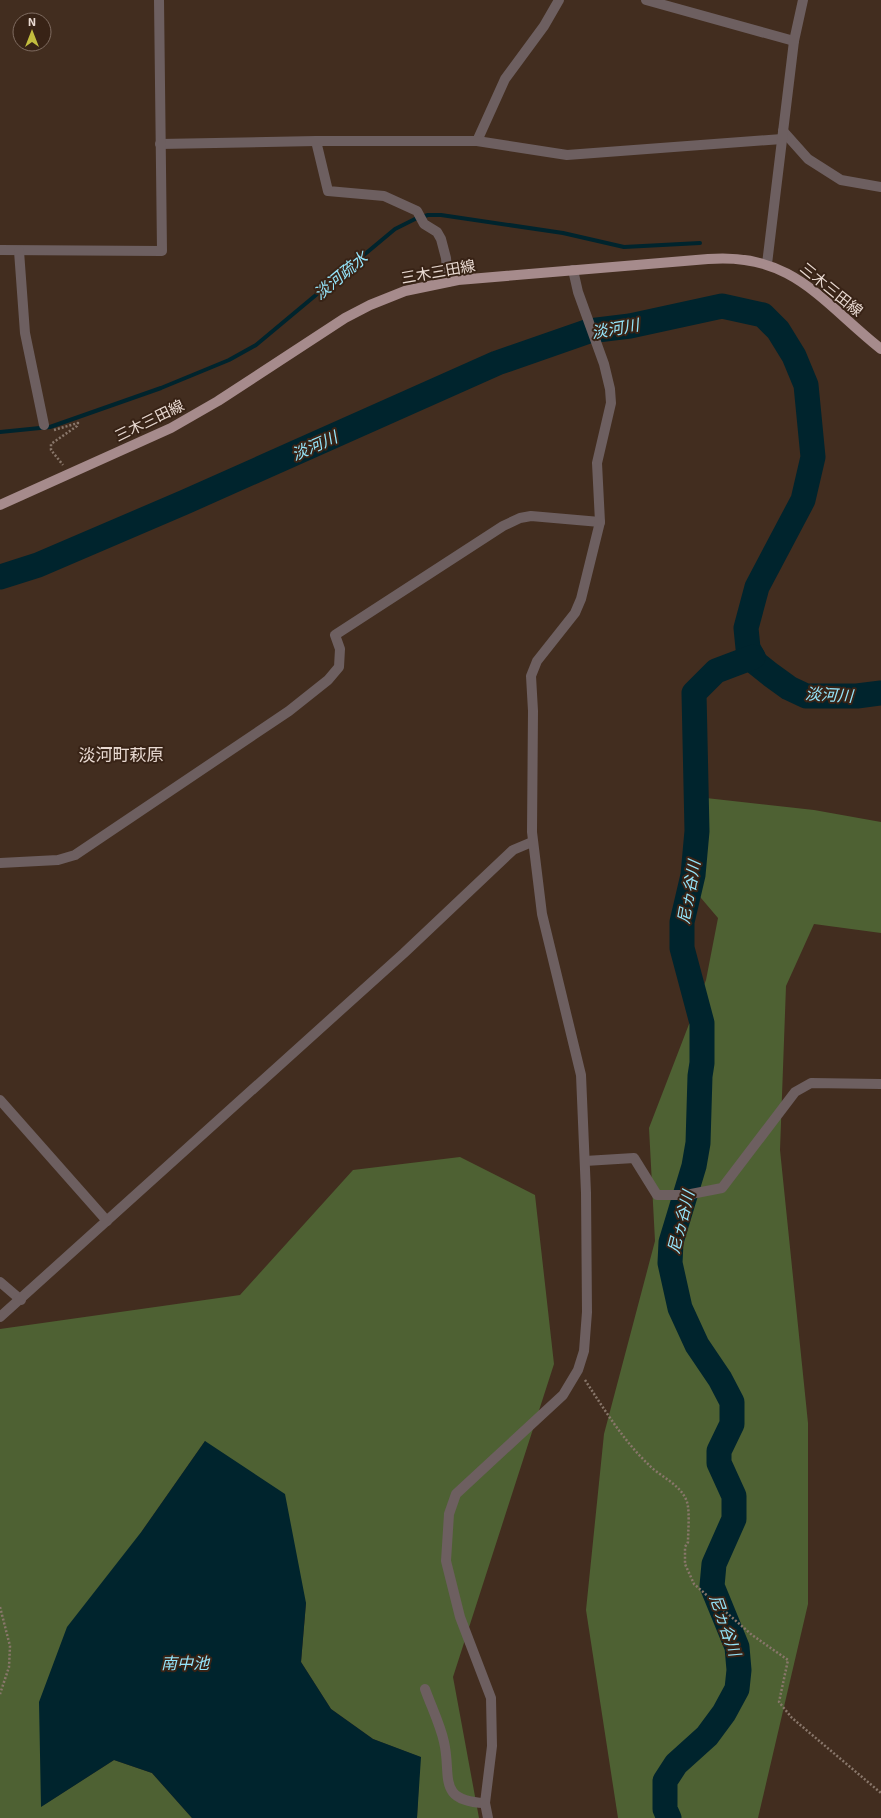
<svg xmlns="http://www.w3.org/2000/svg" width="881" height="1818" font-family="'Exo 2','Noto Sans JP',sans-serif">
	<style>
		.green { fill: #4e6133 }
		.water { fill: #00242d }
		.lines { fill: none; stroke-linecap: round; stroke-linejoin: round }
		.stream { stroke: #00242d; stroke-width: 4 }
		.river { stroke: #00242d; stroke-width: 25 }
		.path { stroke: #89776b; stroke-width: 2.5; stroke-dasharray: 2 2; stroke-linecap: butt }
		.minor { stroke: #6d5f60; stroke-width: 10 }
		.primary { stroke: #a68b8c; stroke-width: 10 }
		.labels { text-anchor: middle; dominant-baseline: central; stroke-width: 4; stroke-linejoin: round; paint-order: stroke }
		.street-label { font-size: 15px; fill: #e9dad2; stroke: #382316 }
		.water-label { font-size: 16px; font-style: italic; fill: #95e5fb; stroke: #382316 }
		.quarter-label { font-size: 17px; fill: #e9dad2; stroke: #382316 }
	</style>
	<rect width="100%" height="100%" fill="#422d1f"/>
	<g class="green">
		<path d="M706 798 814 810 881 822V933L814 924 786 986 780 1150 808 1423V1604L758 1818H618L586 1610 604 1434 655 1241 649 1128 706 980 718 918 684 878Z"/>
		<path d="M460 1157 535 1195 554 1364 453 1677 479 1818H417L420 1757 373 1739 331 1709 301 1662 306 1603 205 1441 142 1531 42 1806 114 1760 152 1773 192 1818H0V1329L240 1295 353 1170Z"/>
	</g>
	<path class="water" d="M205 1441 285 1494 306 1603 301 1662 331 1709 373 1739 421 1757 417 1818H192L152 1773 114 1760 41 1807 39 1702 67 1627 142 1531Z"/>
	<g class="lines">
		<path class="stream" d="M0 432 50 427 161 388 229 360 256 345 395 229 415 219 428 215H441L563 233 624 247 700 243"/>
		<g class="river">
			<path d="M0 577 38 565 185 502 497 363 589 331 630 326 722 306 763 315 778 330 794 356 806 385 813 457 803 500 757 587 746 628 748 648 756 663 771 675 789 688 806 696H857L881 693"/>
			<path d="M669 1818 665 1809V1781L676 1764 707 1736 724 1713 737 1689 739 1670 737 1647 712 1586 714 1564 734 1519V1496L719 1463V1451L732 1424V1402L720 1379 697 1345 680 1308 670 1263 671 1242 694 1166 698 1143 700 1076 702 1063V1023L682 948V922L693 875 697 831 694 693 716 671 753 657"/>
		</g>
		<g class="path">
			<path d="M54 430 78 423 77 426 51 444V450L63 465"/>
			<path d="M585 1380C604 1409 623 1440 648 1464 660 1477 681 1484 687 1502 690 1512 688 1532 688 1542L685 1547V1564L694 1584 752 1635 788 1660 779 1702 792 1718 881 1793"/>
			<path d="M0 1607 10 1646 9 1667 0 1694"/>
		</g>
		<g class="minor">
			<path d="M646 0 794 41"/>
			<path d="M783 131 808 159 841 180 881 187"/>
			<path d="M316 141 328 191 384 196 417 211 424 224 437 232 441 239 446 258 448 282"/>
			<path d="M477 141 505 79 544 26 559 0"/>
			<path d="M160 144 316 141H477L567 155 782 139"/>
			<path d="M0 250 162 251 159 0"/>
			<path d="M19 251 25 333 44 425"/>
			<path d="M767 264 794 41 803 0"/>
			<path d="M0 863 58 860 75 855 289 711 328 680 339 667 340 649 335 635 503 526 520 518 531 516 600 522"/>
			<path d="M0 1100 107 1221"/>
			<path d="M585 1161 634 1158 657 1195H686L722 1188 795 1092 811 1083 881 1084"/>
			<path d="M0 1282 21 1300"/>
			<path d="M0 1317 404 953 513 850 532 842"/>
			<path d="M425 1689C431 1706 440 1724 444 1742 452 1776 436 1801 485 1803"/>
			<path d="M488 1818 485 1803 492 1746 491 1698 460 1617 446 1561 449 1514 456 1494 563 1395 578 1370 584 1351 587 1312 586 1193 581 1075 542 914 532 832 533 711 531 676 537 661 575 613 581 599 600 522 597 463 611 403 610 389 604 364 578 292 573 270"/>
		</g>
		<path class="primary" d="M0 505 171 428 218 401 345 318 370 305 405 291 458 280 708 259C792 252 822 302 881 349"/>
	</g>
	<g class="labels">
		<g class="street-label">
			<text transform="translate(438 271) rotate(-10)">三木三田線</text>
			<text transform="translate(832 289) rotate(39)">三木三田線</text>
			<text transform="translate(149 420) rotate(-26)">三木三田線</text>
		</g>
		<g class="water-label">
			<text transform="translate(340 275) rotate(-40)">淡河疏水</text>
			<text transform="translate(615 328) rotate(-10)">淡河川</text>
			<text transform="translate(314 445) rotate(-24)">淡河川</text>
			<text transform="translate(829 694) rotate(3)">淡河川</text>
			<text transform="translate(688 892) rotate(-80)">尼ヵ谷川</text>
			<text transform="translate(680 1222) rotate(-76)">尼ヵ谷川</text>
			<text transform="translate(726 1625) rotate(71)">尼ヵ谷川</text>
			<text x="185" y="1662">南中池</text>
		</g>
		<g class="quarter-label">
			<text x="121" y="754">淡河町萩原</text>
		</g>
	</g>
	<g transform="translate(32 32)"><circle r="19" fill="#382316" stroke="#7f6c61"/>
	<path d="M0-3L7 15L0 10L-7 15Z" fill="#c3bd3e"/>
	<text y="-6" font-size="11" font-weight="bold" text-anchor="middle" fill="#e9dad2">N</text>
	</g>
</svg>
